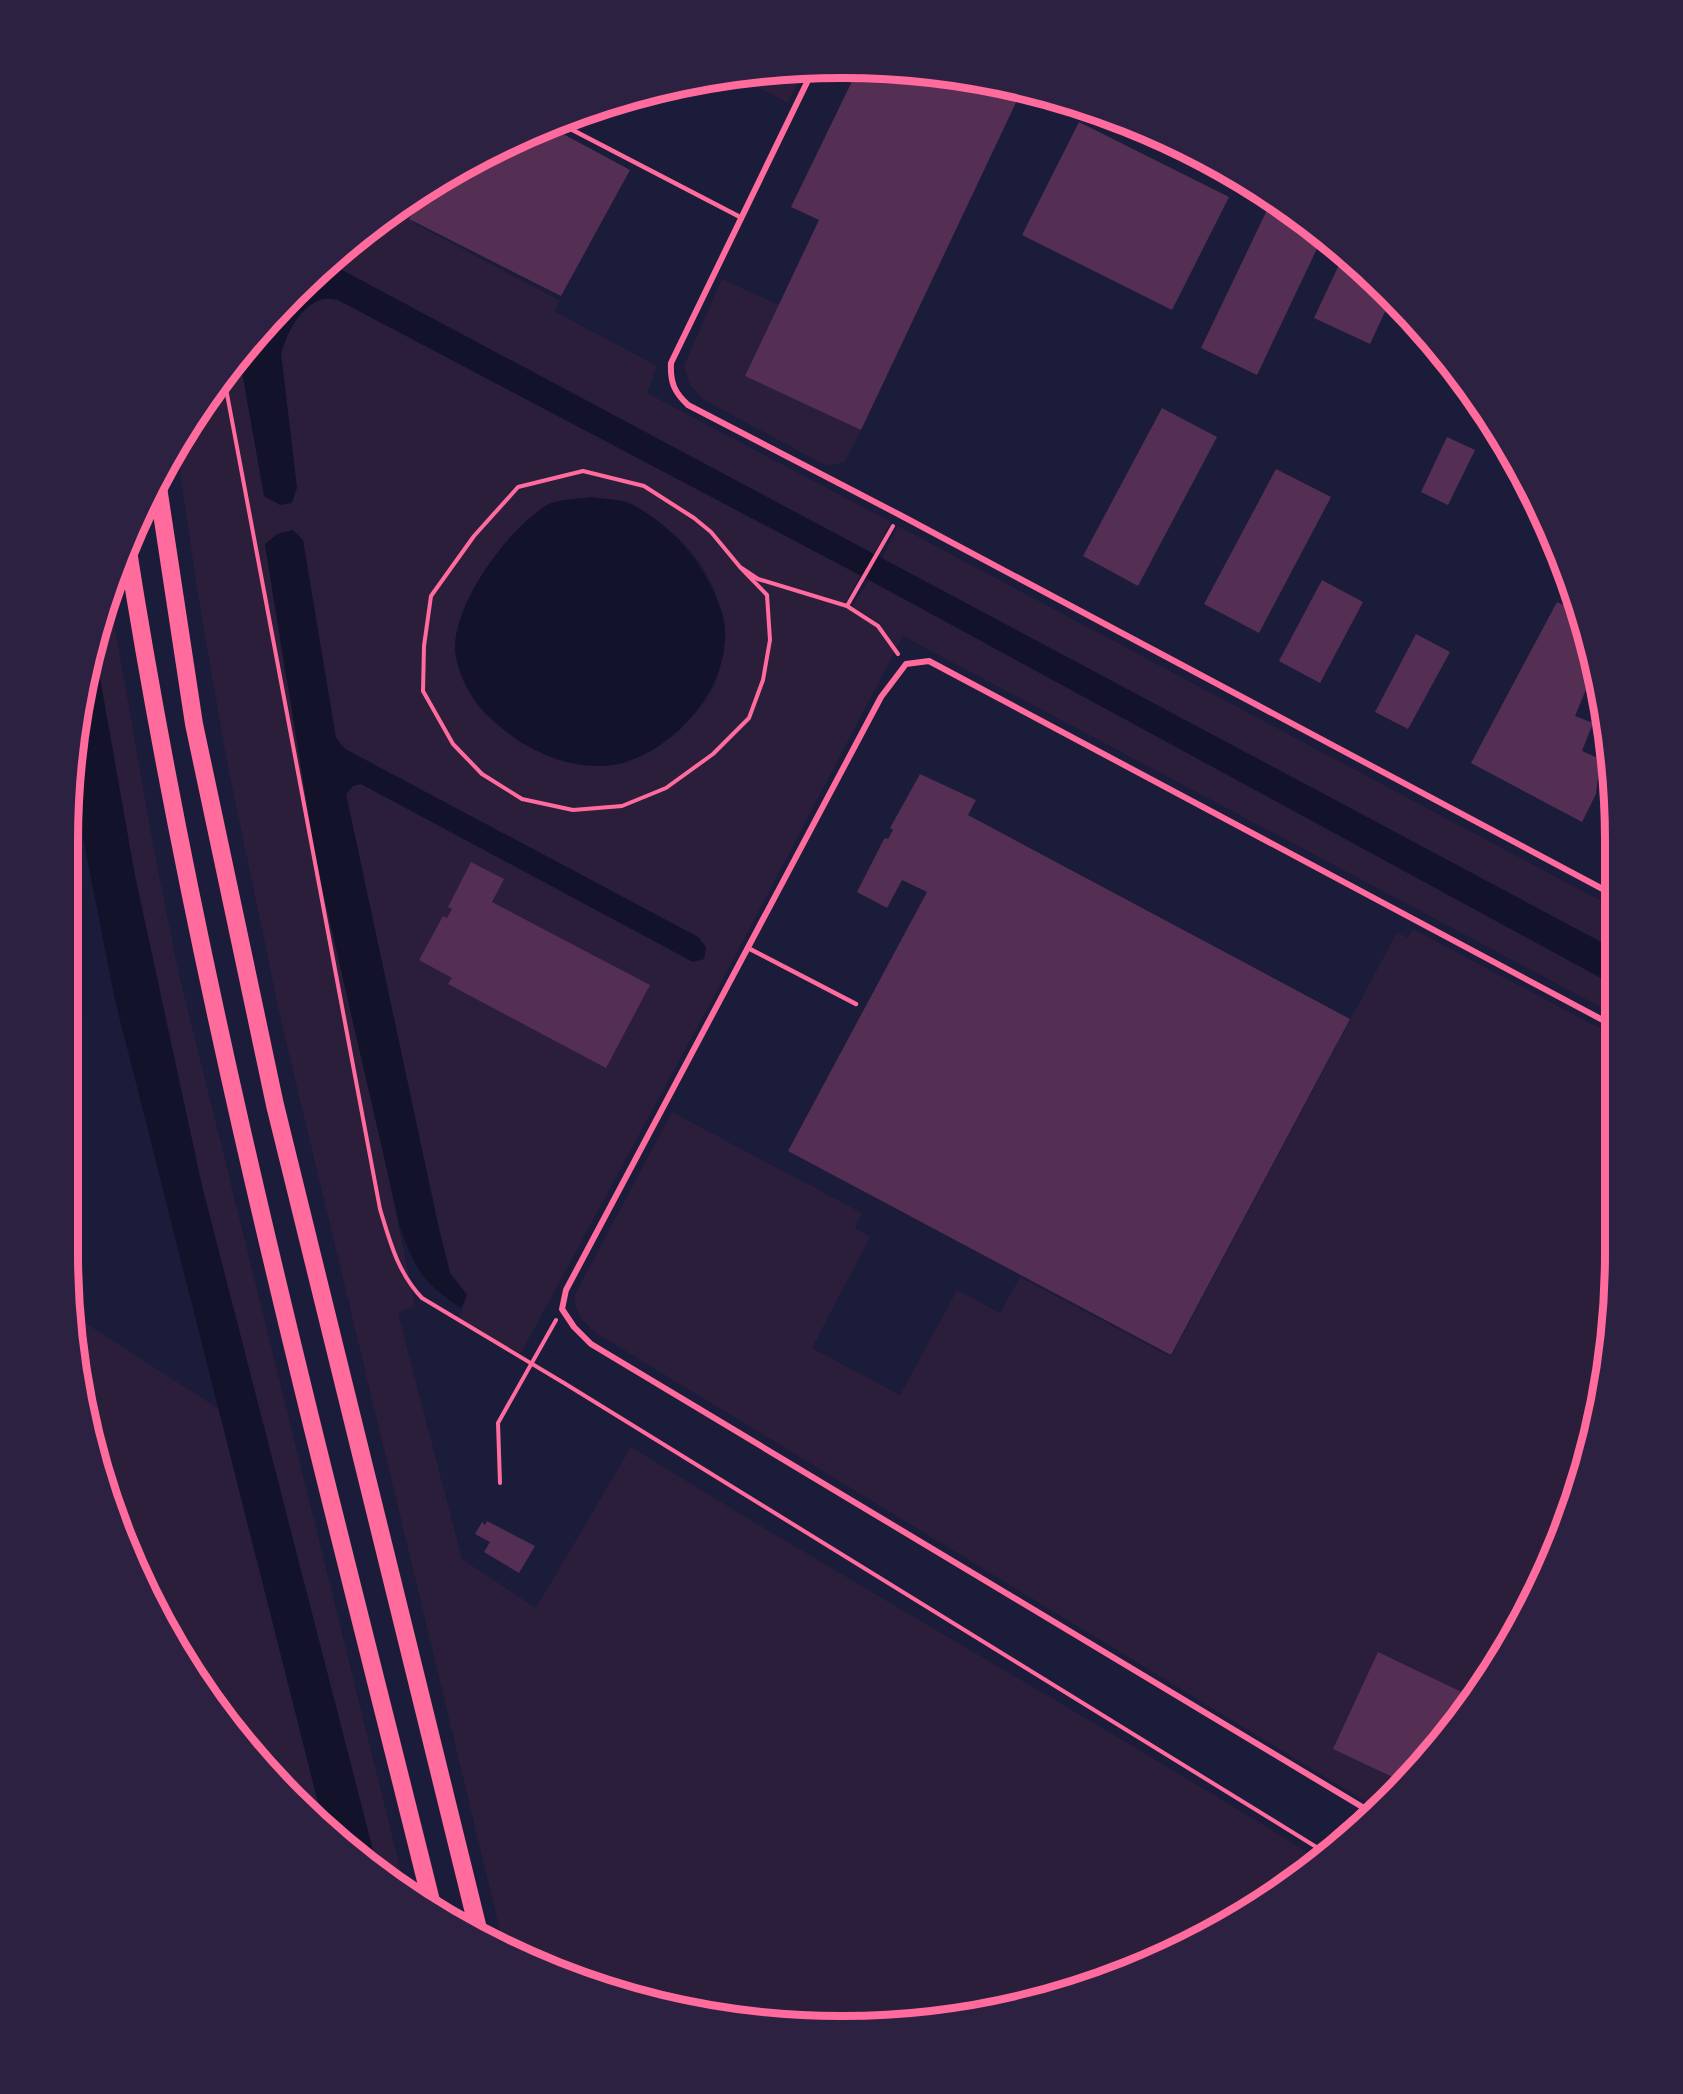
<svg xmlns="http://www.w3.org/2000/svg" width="1683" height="2094" font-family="'Noto Serif',serif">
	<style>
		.green { fill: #2a1e3b; fill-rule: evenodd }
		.water { fill: #12122b }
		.building { fill: #542f53 }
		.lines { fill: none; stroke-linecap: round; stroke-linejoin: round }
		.path { stroke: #ff6b9d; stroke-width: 4 }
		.service { stroke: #ff6b9d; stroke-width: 4.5 }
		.minor { stroke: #ff6b9d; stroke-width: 6 }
		.motorway { stroke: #ff6b9d; stroke-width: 18 }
		.rim { fill: none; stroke: #ff6b9d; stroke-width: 8 }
	</style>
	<rect width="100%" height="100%" fill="#1b1b3a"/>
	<g class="green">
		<path d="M791 69 804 70 788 103 739 78Z"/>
		<path d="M431 190 414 223 560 301 554 311 657 366 647 393 891 522 873 555 342 270 334 261 370 228Z"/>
		<path d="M722 279 779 305 746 376 861 430 845 462 827 466 704 400 690 385 684 366Z"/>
		<path d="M325 297 338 300 860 575 844 605 886 627 852 606 869 580 1614 985V1014L903 636 722 981 520 1355 458 1319 467 1295 450 1273 439 1229 346 794 353 786 361 784 706 947 698 937 345 749 336 738 265 544 284 667 415 1306 398 1313 462 1559 536 1608 631 1447C859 1588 1092 1718 1320 1860L1184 1947 993 2012 791 2025 641 2000 503 1943 282 1025 227 762 198 595 177 451 198 412 250 344 242 372 297 488 281 354C288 330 302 305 325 297ZM630 503C649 517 672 530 688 548 724 587 736 650 708 697 700 709 688 721 678 732L522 744 482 710 463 680Z"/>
		<path d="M898 526 1614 908V949L882 559Z"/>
		<path d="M110 600 154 850 177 966 404 1884 376 1862 202 1186 135 876 95 650Z"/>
		<path d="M1413 929 1614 1036V1303L1589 1452 1536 1595 1455 1724 1373 1806 596 1333C583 1322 576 1314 574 1296L672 1112 862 1213 855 1228 870 1237 812 1348 900 1395 957 1290 1000 1313 1020 1277 1171 1357 1397 932 1408 938Z"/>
		<path d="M76 1317 219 1409 323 1822 294 1800 171 1639 94 1452Z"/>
	</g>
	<g class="water">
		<path d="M334 261 342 270 1614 949V985L869 580 338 300C307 292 289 327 281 354L297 488 292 503 280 505 264 496 242 372 250 344 260 331Z"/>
		<path d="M591 497C603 499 621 499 631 504 657 517 683 540 698 564 709 581 720 601 724 621 735 686 666 764 603 766 557 768 514 743 483 711 469 696 454 666 455 645 457 599 508 529 547 505 558 499 578 499 591 497Z"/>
		<path d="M293 530 303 540 336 738 345 749 698 937 706 947 704 959 693 962 361 784 353 786 346 794 439 1229 450 1273 467 1295 461 1308C421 1280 419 1275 401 1231L317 866 265 544 277 534Z"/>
		<path d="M95 650 135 876 202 1186 376 1862 323 1822 115 1000 71 776 82 690Z"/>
	</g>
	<g class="building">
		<path d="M857 71 942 74 1020 94 861 430 745 376 819 220 791 207Z"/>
		<path d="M1079 122 1229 197 1172 310 1022 235Z"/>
		<path d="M552 128 630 170 561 296 409 219 426 193 499 147Z"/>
		<path d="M1267 210 1322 238 1257 375 1201 348Z"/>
		<path d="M1344 254 1390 301 1370 344 1314 318Z"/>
		<path d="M1468 391 1479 408 1483 414 1462 404Z"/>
		<path d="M1162 408 1217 437 1138 586 1083 556Z"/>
		<path d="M1447 437 1475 450 1448 505 1421 492Z"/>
		<path d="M1276 469 1331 497 1259 633 1204 604Z"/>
		<path d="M1322 580 1363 602 1320 683 1279 661Z"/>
		<path d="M1557 602 1579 613 1581 621 1587 687 1575 716 1593 723 1582 751 1600 759 1596 794 1582 822 1471 763Z"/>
		<path d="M1416 634 1450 652 1408 729 1375 712Z"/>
		<path d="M920 774 976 800 968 815 1350 1019 1171 1355 788 1151 927 892 902 880 887 908 857 892 883 841 885 838 888 839 893 830 890 828Z"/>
		<path d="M471 862 504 879 492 902 650 985 606 1068 448 984 452 978 419 960 443 916 447 918 452 909 448 907Z"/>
		<path d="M487 1521 535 1546 519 1573 484 1552 490 1542 475 1534 482 1522 485 1525Z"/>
		<path d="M1378 1652 1472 1697 1455 1724 1399 1780 1333 1749Z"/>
	</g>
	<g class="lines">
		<g class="path">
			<path d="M224 378 380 1209C390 1242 398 1273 422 1298L564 1383 1326 1853"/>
			<path d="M740 567 767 595 770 640 763 680 749 718 713 754 666 788 622 806 573 810 522 799 482 774 453 744 423 691 424 646 431 596 474 536 518 487 583 471 644 486 694 518 711 532 740 567 758 579 847 606 878 626 898 654"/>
			<path d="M847 606 893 526"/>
			<path d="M500 1483 498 1423 556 1320"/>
		</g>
		<g class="service">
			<path d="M561 124 742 218"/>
			<path d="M748 948 856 1004"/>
		</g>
		<g class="minor">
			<path d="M813 70 671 363C670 382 674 392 688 405L900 515 1614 895"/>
			<path d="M1369 1811 591 1344 574 1327 562 1309 566 1290 881 697 906 664 929 661 1614 1026"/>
		</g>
		<g class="motorway">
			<path d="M158 487 194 724 275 1105 479 1933"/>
			<path d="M127 545C199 1004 320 1454 432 1905"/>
		</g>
	</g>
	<path d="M0 0H1683V2094H0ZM841 78H842A763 763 0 0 1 1605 841V1253A763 763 0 0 1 842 2016H841A763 763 0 0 1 78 1253V841A763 763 0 0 1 841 78Z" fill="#2d2142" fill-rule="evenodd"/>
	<path class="rim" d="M841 78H842A763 763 0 0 1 1605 841V1253A763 763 0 0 1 842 2016H841A763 763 0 0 1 78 1253V841A763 763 0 0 1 841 78Z"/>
</svg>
